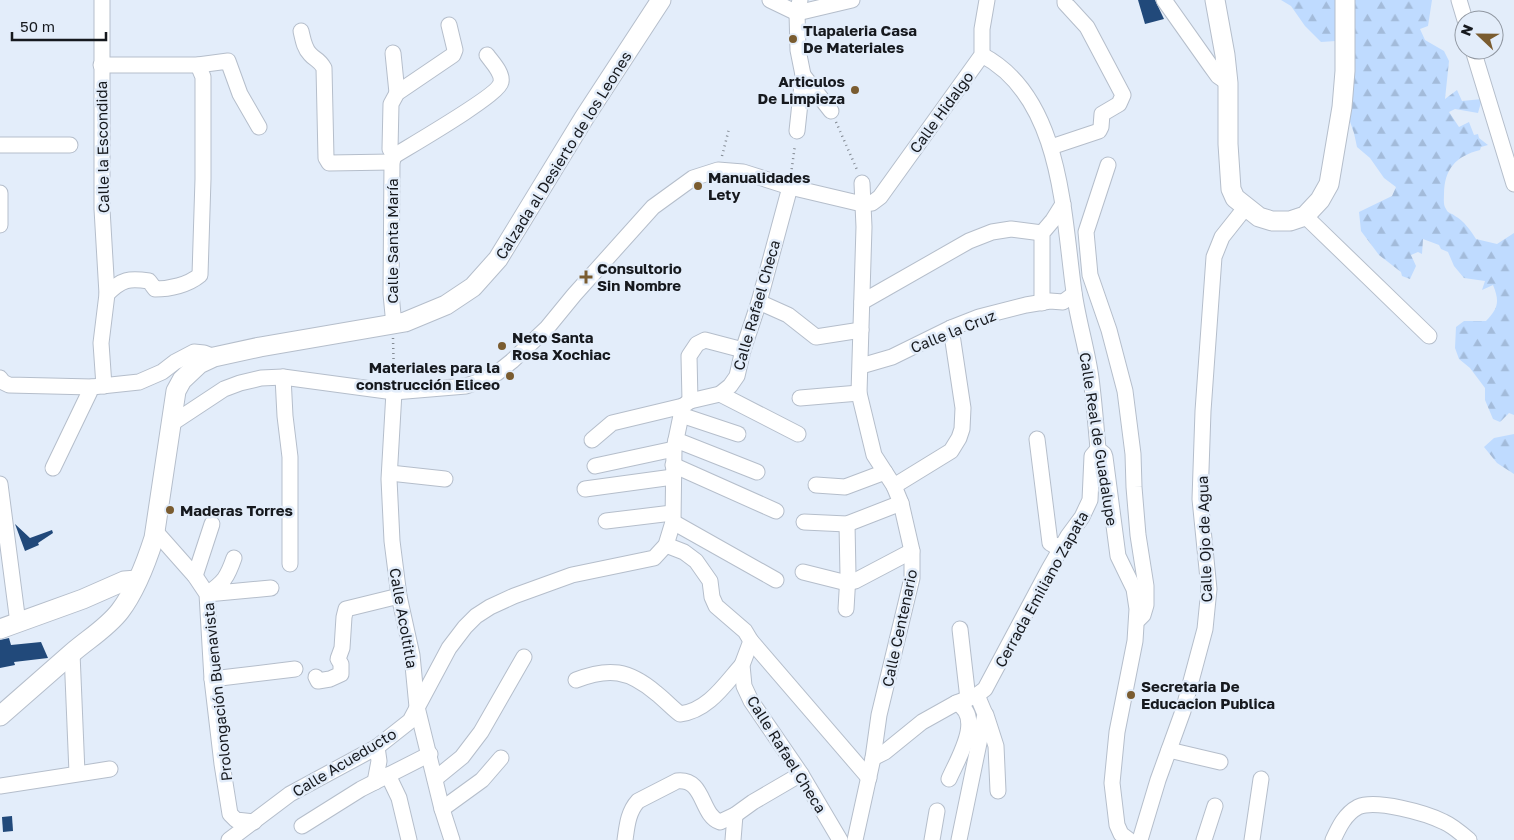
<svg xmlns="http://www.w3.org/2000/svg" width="1514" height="840" font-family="'Golos Text',sans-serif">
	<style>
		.forest { fill: url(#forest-firs) }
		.building { fill: #21497a }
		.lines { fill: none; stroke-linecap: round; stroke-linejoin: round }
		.minor-casing { stroke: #b5becb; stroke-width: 17 }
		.tertiary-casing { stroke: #b5becb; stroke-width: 21 }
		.path { stroke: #848b94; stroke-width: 2.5; stroke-dasharray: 1 4; stroke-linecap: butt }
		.minor { stroke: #fff; stroke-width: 15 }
		.tertiary { stroke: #fff; stroke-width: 19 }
		.poi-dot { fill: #7a5c30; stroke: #e3edfa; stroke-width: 2 }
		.labels { text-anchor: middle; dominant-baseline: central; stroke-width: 5; stroke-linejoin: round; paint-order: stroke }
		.poi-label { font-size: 15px; font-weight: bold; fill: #16191e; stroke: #e3edfa; text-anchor: start }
		.street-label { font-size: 15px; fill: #16191e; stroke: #e3edfa }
	</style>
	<defs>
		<pattern id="forest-firs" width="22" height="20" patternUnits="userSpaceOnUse" patternTransform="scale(1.25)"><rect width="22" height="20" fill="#bfdbff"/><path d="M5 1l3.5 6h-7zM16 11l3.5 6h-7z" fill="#a3bbda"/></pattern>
	</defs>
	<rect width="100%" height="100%" fill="#e3edfa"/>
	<g class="forest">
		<path d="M1281 0H1432L1428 26 1420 29 1425 40 1444 51 1449 61 1445 99 1457 90 1462 101 1482 99 1478 113 1455 109 1449 112 1459 127 1469 122 1474 135 1478 134 1479 138 1488 145 1481 147 1480 150C1456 156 1444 169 1444 194 1444 199 1443 205 1446 209 1448 214 1452 213 1455 216 1464 221 1471 231 1476 239L1497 244 1514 233V415L1509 413 1500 422 1493 419 1485 400V388L1470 368 1459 359 1455 348 1456 327 1464 321H1486C1498 308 1500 302 1493 285L1482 290 1485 281 1464 278 1454 266 1448 252 1441 249 1439 245 1423 239 1422 254 1418 252 1411 255 1416 266 1410 279 1402 276 1401 272 1379 255 1361 231 1359 212 1392 196 1396 187 1384 178 1370 158 1357 147 1354 133 1342 99 1336 41 1321 42 1305 26 1291 6Z"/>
		<path d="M1514 434V474L1497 463 1484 447 1494 438Z"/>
	</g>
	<g class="building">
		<path d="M1138 0H1155L1164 19 1145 24Z"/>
		<path d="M15 524 30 538 52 530 53 533 38 543 39 545 25 551Z"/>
		<path d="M9 638 11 645 41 642 48 658 14 662 15 665 0 668V640Z"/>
		<path d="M12 816 13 831 3 832 2 817Z"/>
	</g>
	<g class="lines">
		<defs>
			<g id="minor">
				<path d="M102 0V209L107 294 101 343 104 386"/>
				<path d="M770 0 797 13 852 0"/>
				<path d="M1164 0 1210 65 1218 76 1228 83"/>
				<path d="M1459 0 1465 20"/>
				<path d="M301 31C303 39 304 48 310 54 315 60 318 58 324 68L326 158 329 163 392 162"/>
				<path d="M1473 50 1514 184"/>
				<path d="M393 53 397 93"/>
				<path d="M982 55C1062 97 1063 214 1074 292 1078 321 1087 349 1091 378 1094 401 1096 426 1098 449L1104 454 1105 457 1118 556 1134 589 1137 609 1135 641 1117 732 1112 783 1117 825 1121 834 1129 840"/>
				<path d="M101 65H198L228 61 240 94 259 127"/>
				<path d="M803 75 831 111"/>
				<path d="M797 131 803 75 798 50 797 13 800 0"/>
				<path d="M0 145H70"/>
				<path d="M1051 147 1099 131 1101 127 1102 114 1119 104 1123 95 1087 27 1065 3V0"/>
				<path d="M394 156C410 146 499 95 501 82 503 73 492 62 487 55"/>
				<path d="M1108 165 1086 232 1090 275 1109 330 1125 391 1133 454 1134 487 1138 535 1146 586V605L1143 615 1139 619"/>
				<path d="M0 193V225"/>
				<path d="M1305 216 1429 336"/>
				<path d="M107 294C122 279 129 278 149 281L155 289C170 289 188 285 200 275L203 179V77L198 65"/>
				<path d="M759 302 788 315 816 337 861 330"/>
				<path d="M862 302 969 241 992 232 1011 229 1042 233"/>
				<path d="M1042 303V233L1053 220 1063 204"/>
				<path d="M394 325 391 294 392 162 394 156 390 149 391 104 397 93 453 55 455 50 449 25"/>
				<path d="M861 366 892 357 951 328 979 317 1026 305 1050 301 1063 302 1074 294"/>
				<path d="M283 377 285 416 290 457V564"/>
				<path d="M0 378 3 382 9 385 92 387"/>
				<path d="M394 392 389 479 392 541 399 596 412 655 417 707 442 809 452 840"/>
				<path d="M720 394 798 434"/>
				<path d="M800 398 859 393"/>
				<path d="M690 401 689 356 697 344 705 340 743 350"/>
				<path d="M681 415 738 434"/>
				<path d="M171 424 224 389 240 383 261 378 283 377 394 392 466 386 483 380 497 373 512 361 547 328 574 295 653 207 693 178 718 170 743 172 790 187 862 204 872 203 880 197 982 55V29L987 0"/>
				<path d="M1037 439 1050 543 1055 546 1063 545"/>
				<path d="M592 440 612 423 683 406"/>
				<path d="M676 440 757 472"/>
				<path d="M673 465 776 511"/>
				<path d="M595 466 674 449"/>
				<path d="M53 468 92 387 139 382 162 372 175 362 194 352 204 353 214 357"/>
				<path d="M390 473 445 479"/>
				<path d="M0 484 18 623"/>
				<path d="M816 485 845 487 885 472"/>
				<path d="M894 486 951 451 959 438 962 429 963 408 951 328"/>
				<path d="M585 489 673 477"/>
				<path d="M606 521 672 513"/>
				<path d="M673 522 776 580"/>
				<path d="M804 522 847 524 901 503"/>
				<path d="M156 532 195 576 207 594 212 679 222 764 230 814 236 820 254 822"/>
				<path d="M666 545 684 552 696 561 710 581 712 597 716 606 745 631 751 641 869 778"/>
				<path d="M234 558C227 578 224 582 207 594L271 588"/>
				<path d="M803 572 847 583 855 581 912 551"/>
				<path d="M195 576 212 524"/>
				<path d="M846 609 848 575 847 524"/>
				<path d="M960 629 968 699"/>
				<path d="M751 641 742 665 744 686 751 701 801 774 840 840"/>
				<path d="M72 653 77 773"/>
				<path d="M316 677 318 681 330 679 341 674V664L338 659 342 648 344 617 346 609 399 596"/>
				<path d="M212 679 295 669"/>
				<path d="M576 680C609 667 629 670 656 693 665 700 672 708 680 714 708 711 725 684 742 665"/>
				<path d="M986 715 996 746 998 791"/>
				<path d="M1169 750 1220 762"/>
				<path d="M873 758 885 752 922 722 956 703 977 695 985 689 1049 569 1068 536 1082 517 1090 500 1092 456 1098 449"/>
				<path d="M388 775 399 798 409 840"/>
				<path d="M435 779 462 757 481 732 524 657"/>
				<path d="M949 779C957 760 985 716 956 703"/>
				<path d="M375 782 379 761 377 747"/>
				<path d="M0 786 110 769"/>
				<path d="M442 809 482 780 501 758"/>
				<path d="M302 826 361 789 430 754"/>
				<path d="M229 840 290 794 377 747 410 721 449 648 465 627 476 616 490 607 514 596 572 575 654 558 666 545 673 522 674 449 683 406 690 401 720 394 730 386 737 376 743 350 759 302 790 187"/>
				<path d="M625 840C627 826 628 812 638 801L677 781C705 778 700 815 720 822L735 815 753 802 801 774"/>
				<path d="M733 840 735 815"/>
				<path d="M855 840 873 758 879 715 912 578V551L901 503 894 486 874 455 859 393 864 227 862 183"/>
				<path d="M932 840 937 811"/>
				<path d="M959 840 985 714 977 695"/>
				<path d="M1140 840 1158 780 1183 711 1205 629 1209 589 1200 499 1203 411 1214 257 1222 237 1245 208"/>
				<path d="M1204 840 1215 806"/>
				<path d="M1252 840 1261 779"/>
				<path d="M1333 840C1339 827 1345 814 1358 807 1376 799 1426 813 1444 822 1453 826 1461 833 1469 840"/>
			</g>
			<g id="tertiary">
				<path d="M1215 0 1225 55 1228 83V144L1231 189 1235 198 1259 217 1272 221H1290L1305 216 1320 200 1329 184 1342 107 1345 71V0"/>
				<path d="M0 629 83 599 124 581 137 580"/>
				<path d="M0 716C24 695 48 674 72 653 88 639 107 628 120 611 136 590 146 563 154 538L176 391 182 380 199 364 214 357 260 347 405 322 446 305 473 287 498 259 584 118 661 0"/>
			</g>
		</defs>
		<use href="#minor" class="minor-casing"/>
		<use href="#tertiary" class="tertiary-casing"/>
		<g class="path">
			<path d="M836 122 858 172"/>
			<path d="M722 156 729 129"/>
			<path d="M791 174 795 145"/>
			<path d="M393 338 394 380"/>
		</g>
		<use href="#minor" class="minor"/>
		<use href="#tertiary" class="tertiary"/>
	</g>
	<g class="poi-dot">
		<circle cx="793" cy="39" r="5"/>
		<circle cx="855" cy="90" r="5"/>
		<circle cx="698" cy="186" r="5"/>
		<path d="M583.5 269.5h5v5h5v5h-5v5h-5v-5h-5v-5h5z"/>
		<circle cx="502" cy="346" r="5"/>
		<circle cx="510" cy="376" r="5"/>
		<circle cx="170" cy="510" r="5"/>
		<circle cx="1131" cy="695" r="5"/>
	</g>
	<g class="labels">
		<g class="poi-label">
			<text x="803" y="30">Tlapaleria Casa<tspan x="803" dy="17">De Materiales</tspan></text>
			<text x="845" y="81" text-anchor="end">Articulos<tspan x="845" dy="17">De Limpieza</tspan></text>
			<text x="708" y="177">Manualidades<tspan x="708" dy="17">Lety</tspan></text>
			<text x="597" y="268">Consultorio<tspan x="597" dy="17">Sin Nombre</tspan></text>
			<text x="512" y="337">Neto Santa<tspan x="512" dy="17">Rosa Xochiac</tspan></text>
			<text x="500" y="367" text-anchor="end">Materiales para la<tspan x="500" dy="17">construcción Eliceo</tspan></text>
			<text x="180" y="510">Maderas Torres</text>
			<text x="1141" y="686">Secretaria De<tspan x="1141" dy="17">Educacion Publica</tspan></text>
		</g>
		<g class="street-label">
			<text transform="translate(941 112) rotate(-54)">Calle Hidalgo</text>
			<text transform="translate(102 147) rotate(-91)">Calle la Escondida</text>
			<text transform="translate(563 155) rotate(-58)">Calzada al Desierto de los Leones</text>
			<text transform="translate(392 241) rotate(-90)">Calle Santa María</text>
			<text transform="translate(756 305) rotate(-74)">Calle Rafael Checa</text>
			<text transform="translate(953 331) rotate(-22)">Calle la Cruz</text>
			<text transform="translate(1099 439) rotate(81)">Calle Real de Guadalupe</text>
			<text transform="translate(1204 539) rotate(-92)">Calle Ojo de Agua</text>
			<text transform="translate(1041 589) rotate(-61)">Cerrada Emiliano Zapata</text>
			<text transform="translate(404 618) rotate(80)">Calle Acoltitla</text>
			<text transform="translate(899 628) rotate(-78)">Calle Centenario</text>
			<text transform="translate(217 692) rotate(-96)">Prolongación Buenavista</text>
			<text transform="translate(787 754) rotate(58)">Calle Rafael Checa</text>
			<text transform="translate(344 762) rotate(-31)">Calle Acueducto</text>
		</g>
	</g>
	<g transform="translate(1479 35) rotate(292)"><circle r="24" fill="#e3edfa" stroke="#9198a2"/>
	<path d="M0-4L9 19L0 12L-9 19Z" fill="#7a5c30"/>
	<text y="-8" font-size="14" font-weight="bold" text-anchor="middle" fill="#16191e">N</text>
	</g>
	<path d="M12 32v8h94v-8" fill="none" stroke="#16191e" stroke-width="2.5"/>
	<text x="20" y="32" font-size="15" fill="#16191e" stroke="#e3edfa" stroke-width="4" paint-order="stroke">50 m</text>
</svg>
